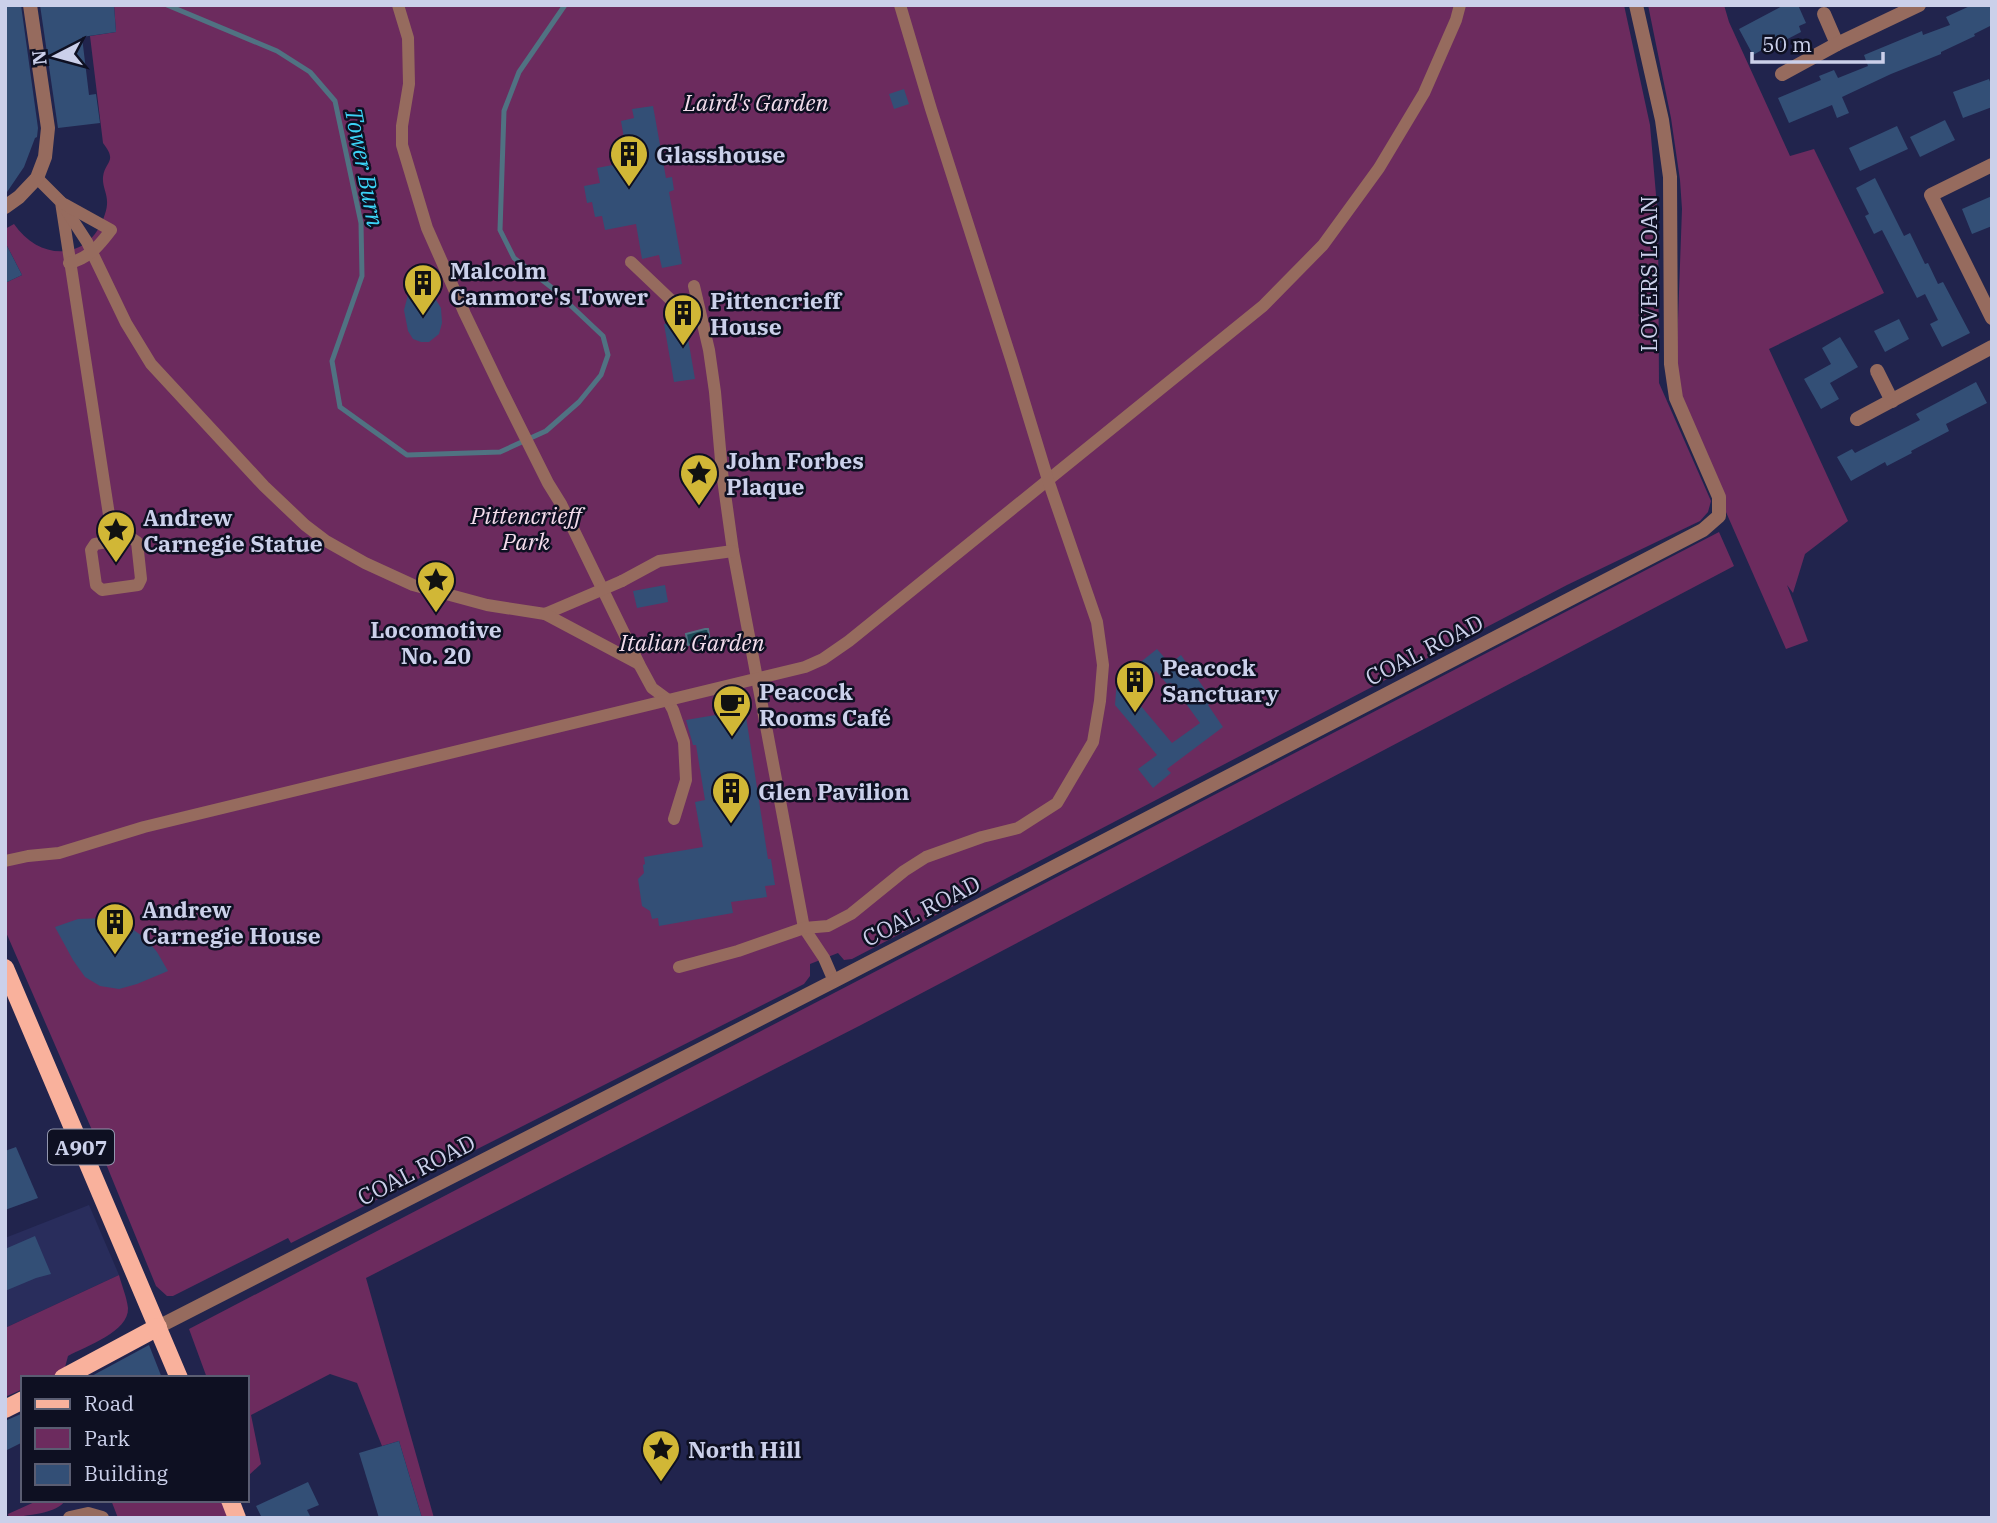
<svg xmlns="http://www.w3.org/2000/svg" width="1997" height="1523" font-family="'IBM Plex Serif',serif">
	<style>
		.built { fill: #292d5c }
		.green { fill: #6c2b5e }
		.water { fill: #1b4955; stroke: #507282; stroke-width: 2 }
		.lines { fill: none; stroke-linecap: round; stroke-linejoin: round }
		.stream { stroke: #507282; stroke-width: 5 }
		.building { fill: #334f76; fill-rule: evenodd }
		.pedestrian { stroke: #966b5e; stroke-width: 12 }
		.minor { stroke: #966b5e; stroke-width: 14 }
		.tertiary { stroke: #966b5e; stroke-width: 14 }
		.primary { stroke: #f9b19c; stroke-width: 18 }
		.pedestrian-bridge { stroke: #966b5e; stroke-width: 12 }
		.labels { text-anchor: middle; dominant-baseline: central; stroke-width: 5; stroke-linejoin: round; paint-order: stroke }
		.shield { fill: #0e1022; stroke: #9296ae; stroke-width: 2 }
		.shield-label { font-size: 21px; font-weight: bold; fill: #cbd0ea }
		.park-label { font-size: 23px; font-style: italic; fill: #f4ddec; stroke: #0e1022 }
		.poi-label { font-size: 23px; font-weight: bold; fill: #cbd0ea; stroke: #0e1022; text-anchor: start }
		.street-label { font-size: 23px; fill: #cbd0ea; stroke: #0e1022 }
		.water-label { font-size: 24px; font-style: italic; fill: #3bd3f6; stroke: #0e1022 }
	</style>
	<rect width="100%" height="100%" fill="#21244d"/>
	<path class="built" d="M89 1205 119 1275 5 1328V1238Z"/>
	<g class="green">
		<path d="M114 5H1624L1650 125 1658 218 1659 383 1711 501 1708 512 1700 521 1567 585 852 959 844 960 838 953 810 964V976L804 984 291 1243 288 1238 173 1296H167L156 1286 95 1137 5 930V283L22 275 5 242V229L14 224C40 262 90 262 105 214 111 196 102 190 103 177 105 161 118 162 103 143L90 36 116 32Z"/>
		<path d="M1648 5H1724L1729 22 1790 156 1814 149 1884 293 1769 349 1848 521 1805 554 1793 593 1787 585 1808 641 1786 649 1676 398 1678 369 1677 347 1682 209 1680 180 1671 118Z"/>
		<path d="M1719 532 1734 566 861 1025 366 1278 434 1518H422L399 1441 382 1446 357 1383 330 1374 251 1415 261 1464 248 1476 247 1378H207L189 1329Z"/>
		<path d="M119 1275C122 1286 127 1298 128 1308 129 1332 86 1346 68 1356L64 1371 49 1378H23V1389L5 1397V1328Z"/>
		<path d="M39 1500H65C59 1514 25 1515 9 1518L8 1514Z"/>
		<path d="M111 1500H230L237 1518H118Z"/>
	</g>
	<path class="water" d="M705 629H708L710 641 688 645 686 634Z"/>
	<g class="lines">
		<path class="stream" d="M167 5 277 51 310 72 335 101 361 223 362 276 332 361 340 407 407 455 500 452 546 431 579 402 601 375 608 355 603 336 551 287 514 258 500 230 504 111 519 72 565 5"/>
	</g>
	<g class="building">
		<path d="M5 5H21L38 128 37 137 35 138 24 167 5 195Z"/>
		<path d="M40 5H114L116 32 82 37 89 95 96 94 100 123 58 128Z"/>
		<path d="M1784 5H1798L1806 23 1799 26 1801 32 1763 52 1762 50 1753 55 1739 29Z"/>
		<path d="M1972 5H1992V25L1974 34 1975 36 1941 52V54L1891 74 1842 97 1849 113 1837 118 1832 105 1789 123 1778 98 1821 80 1819 76 1834 70 1838 78 1868 66 1864 55 1922 31 1923 35 1950 25 1946 17Z"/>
		<path d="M1989 79 1992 87V107L1963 118 1953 92Z"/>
		<path d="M904 89 909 104 894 109 889 94Z"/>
		<path d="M653 106 666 178 672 177 674 190 669 192 682 264 662 268 659 255 642 259 636 224 605 230 602 216 595 217 592 202 587 203 584 186 600 183 597 168 628 162 621 121 634 118 632 109Z"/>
		<path d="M1945 120 1955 140 1920 157 1910 137Z"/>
		<path d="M1897 126 1908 149 1860 171 1849 148Z"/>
		<path d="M1875 178 1904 236 1910 233 1925 264 1928 263 1938 284 1943 282 1970 333 1942 347 1930 324 1938 320 1925 294 1917 298 1882 230 1874 234 1865 216 1869 214 1856 188Z"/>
		<path d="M1992 196V226L1972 234 1962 209Z"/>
		<path d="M5 242 22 275 5 283Z"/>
		<path d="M422 290 433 295 441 308 442 323 439 334 429 342H421L413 339 408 331 404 310 409 291Z"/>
		<path d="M1899 319 1909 339 1885 352 1874 331Z"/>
		<path d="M685 321 695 379 674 382 664 324Z"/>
		<path d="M1840 337 1858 367 1830 383 1839 399 1821 409 1804 379 1831 364 1822 348Z"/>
		<path d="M1976 382 1987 403 1946 424 1949 431 1911 451 1912 453 1887 466 1885 462 1851 481 1837 457 1852 449 1855 453 1920 420 1916 414Z"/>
		<path d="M665 585 668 602 637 608 633 591Z"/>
		<path d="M1157 649 1170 664 1181 655 1213 701 1208 705 1223 727 1167 769 1171 773 1153 788 1138 769 1157 755 1115 705 1117 678 1118 680ZM1156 671 1167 684 1171 683 1200 723 1172 743 1130 693Z"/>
		<path d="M745 710 768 859H771L775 885 765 886 767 897 731 902 733 913 659 926 658 918 652 919 650 911 642 906 638 879 644 873 643 865 645 864 644 857 703 847 695 802 705 800 696 745H693L686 720Z"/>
		<path d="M105 918 128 926 145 938 157 952 168 971 137 984 119 989 100 986 85 977 73 960 55 927 78 919Z"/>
		<path d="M16 1147 38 1198 5 1210V1151Z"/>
		<path d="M35 1236 51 1274 36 1278 5 1291V1249Z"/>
		<path d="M149 1345 162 1378H88Z"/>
		<path d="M23 1413V1442L5 1451V1421Z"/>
		<path d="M399 1441 422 1518H379L359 1453Z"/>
		<path d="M308 1482 319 1505 307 1510 311 1518H262L256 1506Z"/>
	</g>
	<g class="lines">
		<g class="pedestrian">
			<path d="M398 5 408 38 409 84 402 126V145L427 228 465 314 501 389 548 483 561 504 639 664 652 688 667 699 673 710 684 742 686 780 674 819"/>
			<path d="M37 178 61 202 113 541"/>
			<path d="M61 202 87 242 126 323 151 364 264 486 305 525 326 541 365 563 413 585 487 605 545 614 599 591"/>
			<path d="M64 204 111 230C99 246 89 258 69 263"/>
			<path d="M631 262 672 301 697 300"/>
			<path d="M694 286 709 350 715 392 722 472 733 551 804 928 824 958 834 981"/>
			<path d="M131 538 137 542 141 579 138 585 102 590 96 585 91 550 95 544Z"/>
			<path d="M622 581 659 561 733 551"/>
			<path d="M545 614 639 664"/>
			<path d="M5 861 28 856 59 853 144 827 805 667 823 659 849 641 1263 306 1323 245 1379 168 1424 93 1456 20 1460 5"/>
			<path d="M679 967 738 951 804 928 828 926 851 914 904 871 926 857 982 837 1018 828 1057 803 1093 742 1100 701 1103 665 1097 622 1048 480 1012 362 931 109 900 5"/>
		</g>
		<g class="minor">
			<path d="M1824 14 1837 44"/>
			<path d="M1782 74 1837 44 1919 5"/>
			<path d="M1992 165 1931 195 1992 318"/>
			<path d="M5 207 19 197 37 178 45 157 48 128 30 5"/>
			<path d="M1877 371 1892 401"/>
			<path d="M1857 419 1992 347"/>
			<path d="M70 1518 88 1514 102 1518"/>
		</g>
		<path class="tertiary" d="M158 1327 834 981 1703 530 1719 516V497L1676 398 1671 364 1670 177 1662 120 1636 5"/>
		<g class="primary">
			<path d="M5 968 179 1378"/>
			<path d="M63 1378 158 1327"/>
			<path d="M5 1409 23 1400"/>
			<path d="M230 1500 237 1518"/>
		</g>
		<path class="pedestrian-bridge" d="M599 591 622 581"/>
	</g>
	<defs>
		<symbol id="building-pin" viewBox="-11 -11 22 30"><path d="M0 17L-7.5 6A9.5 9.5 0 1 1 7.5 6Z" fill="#d1b736" stroke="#0e1022"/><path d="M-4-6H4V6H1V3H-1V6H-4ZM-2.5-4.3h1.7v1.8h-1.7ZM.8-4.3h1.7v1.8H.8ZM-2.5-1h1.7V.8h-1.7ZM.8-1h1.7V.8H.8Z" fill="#111"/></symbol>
		<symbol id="sight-pin" viewBox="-11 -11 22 30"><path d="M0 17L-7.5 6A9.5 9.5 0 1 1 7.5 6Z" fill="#d1b736" stroke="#0e1022"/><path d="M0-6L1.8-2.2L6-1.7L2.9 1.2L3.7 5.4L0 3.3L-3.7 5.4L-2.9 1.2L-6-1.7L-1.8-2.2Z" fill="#111"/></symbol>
		<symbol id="cafe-pin" viewBox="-11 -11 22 30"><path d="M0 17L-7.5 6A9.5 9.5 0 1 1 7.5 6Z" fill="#d1b736" stroke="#0e1022"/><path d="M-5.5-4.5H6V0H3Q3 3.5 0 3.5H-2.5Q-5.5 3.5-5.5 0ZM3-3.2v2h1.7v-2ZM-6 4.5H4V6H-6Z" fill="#111"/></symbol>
	</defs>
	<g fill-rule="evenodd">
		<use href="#building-pin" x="607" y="132" width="44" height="60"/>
		<use href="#building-pin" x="401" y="261" width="44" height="60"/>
		<use href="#building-pin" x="661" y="291" width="44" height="60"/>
		<use href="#sight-pin" x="677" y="451" width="44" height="60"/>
		<use href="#sight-pin" x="94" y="508" width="44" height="60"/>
		<use href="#sight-pin" x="414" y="558" width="44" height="60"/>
		<use href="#building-pin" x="1113" y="658" width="44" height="60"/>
		<use href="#cafe-pin" x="710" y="682" width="44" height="60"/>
		<use href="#building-pin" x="709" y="769" width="44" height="60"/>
		<use href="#building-pin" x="93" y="900" width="44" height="60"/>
		<use href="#sight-pin" x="639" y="1427" width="44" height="60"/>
	</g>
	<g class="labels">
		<rect class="shield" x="48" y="1129.5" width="66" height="35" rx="5"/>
		<g class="shield-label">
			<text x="81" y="1147">A907</text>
		</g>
		<g class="park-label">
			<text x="756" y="102">Laird's Garden</text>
			<text x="526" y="515">Pittencrieff<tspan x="526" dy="26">Park</tspan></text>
			<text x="692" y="642">Italian Garden</text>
		</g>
		<g class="poi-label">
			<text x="656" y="154">Glasshouse</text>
			<text x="450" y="270">Malcolm<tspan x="450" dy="26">Canmore's Tower</tspan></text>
			<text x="710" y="300">Pittencrieff<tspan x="710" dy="26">House</tspan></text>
			<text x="726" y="460">John Forbes<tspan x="726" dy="26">Plaque</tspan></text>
			<text x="143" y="517">Andrew<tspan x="143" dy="26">Carnegie Statue</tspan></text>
			<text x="436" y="629" text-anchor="middle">Locomotive<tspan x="436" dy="26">No. 20</tspan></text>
			<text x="1162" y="667">Peacock<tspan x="1162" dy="26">Sanctuary</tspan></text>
			<text x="759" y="691">Peacock<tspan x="759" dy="26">Rooms Café</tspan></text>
			<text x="758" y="791">Glen Pavilion</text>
			<text x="142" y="909">Andrew<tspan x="142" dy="26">Carnegie House</tspan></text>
			<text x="688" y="1449">North Hill</text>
		</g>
		<g class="street-label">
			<text transform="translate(1648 274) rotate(-90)">LOVERS LOAN</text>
			<text transform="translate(1424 649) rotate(-27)">COAL ROAD</text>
			<text transform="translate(921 910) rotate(-27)">COAL ROAD</text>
			<text transform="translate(416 1169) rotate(-27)">COAL ROAD</text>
		</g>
		<g class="water-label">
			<text transform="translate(365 167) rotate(79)">Tower Burn</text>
		</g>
	</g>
	<rect width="1997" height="1523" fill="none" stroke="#cbd0ea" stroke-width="14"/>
	<rect x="21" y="1376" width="228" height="126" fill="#0e1022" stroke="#5a5d72" stroke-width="2"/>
	<rect x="35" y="1399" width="35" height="10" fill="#f9b19c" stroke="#5a5d72" stroke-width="2"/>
	<text x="84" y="1411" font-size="21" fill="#cbd0ea">Road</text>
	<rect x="35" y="1428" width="35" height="21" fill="#6c2b5e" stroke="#5a5d72" stroke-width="2"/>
	<text x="84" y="1446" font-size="21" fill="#cbd0ea">Park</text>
	<rect x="35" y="1464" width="35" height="21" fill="#334f76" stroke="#5a5d72" stroke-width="2"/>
	<text x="84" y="1481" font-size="21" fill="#cbd0ea">Building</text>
	<g transform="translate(56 56) rotate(264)" stroke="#0e1022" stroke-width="5" paint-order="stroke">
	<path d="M0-5L12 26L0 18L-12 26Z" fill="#cbd0ea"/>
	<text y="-10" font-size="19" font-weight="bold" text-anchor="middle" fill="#cbd0ea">N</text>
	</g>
	<path d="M1752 52v10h131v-10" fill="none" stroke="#cbd0ea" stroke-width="3.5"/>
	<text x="1762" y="52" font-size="21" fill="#cbd0ea" stroke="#0e1022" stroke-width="5" paint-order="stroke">50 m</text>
</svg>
